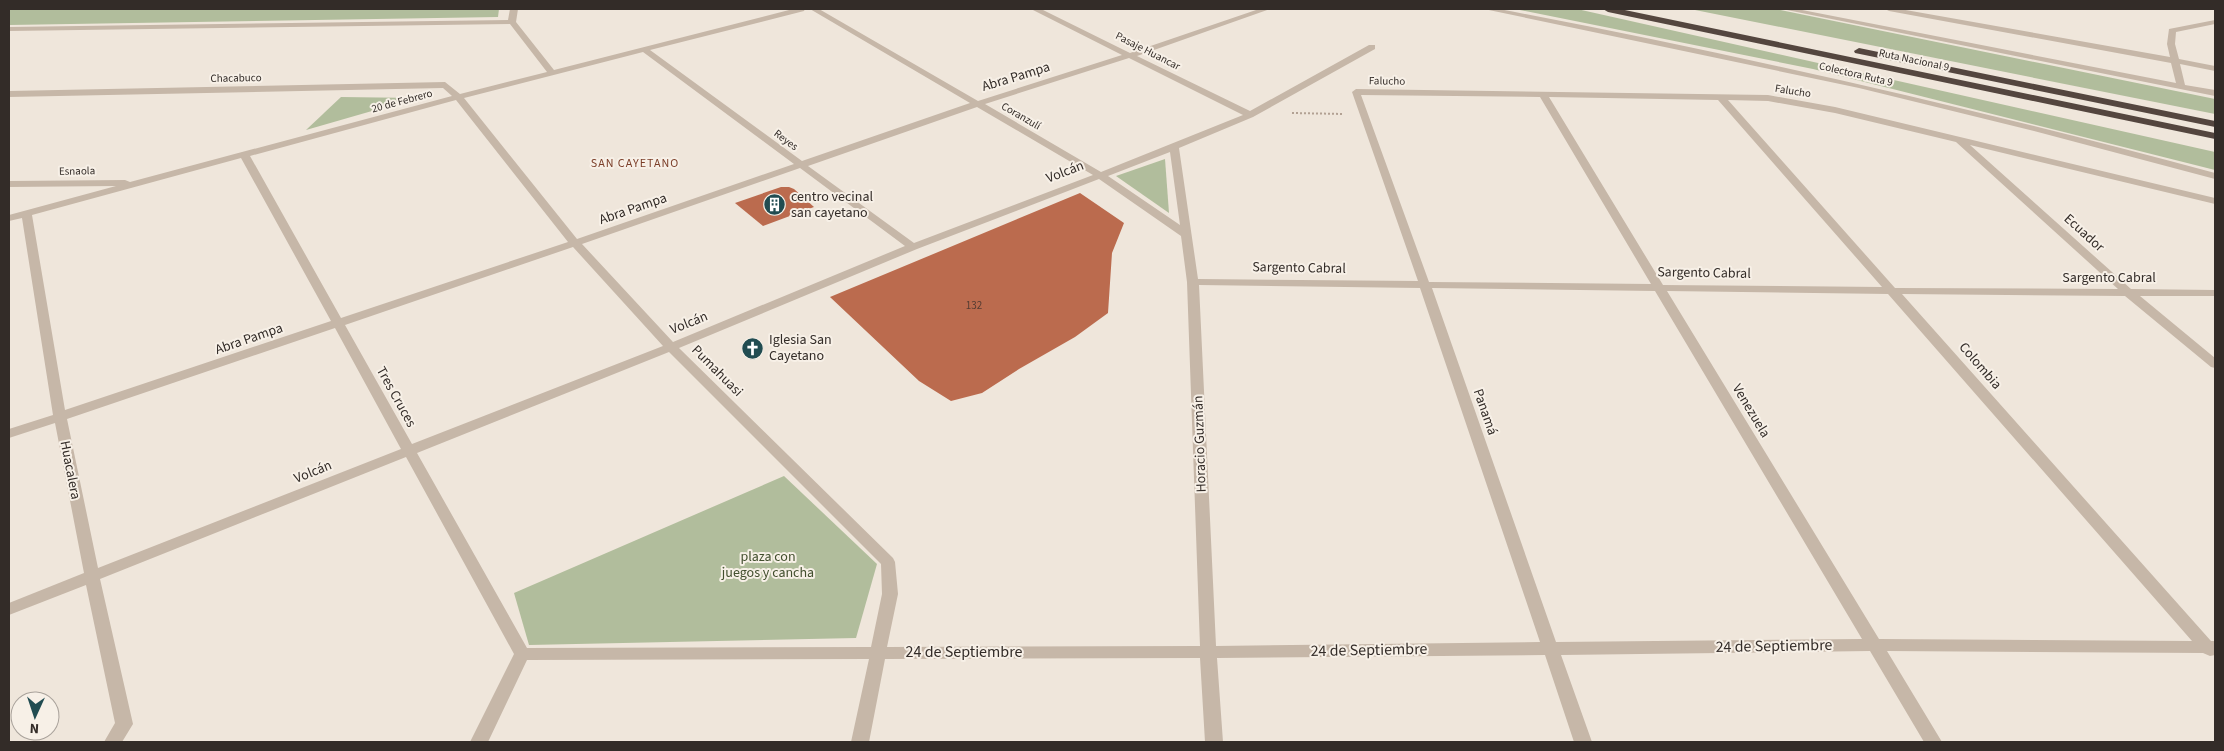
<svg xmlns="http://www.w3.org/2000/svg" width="2224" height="751" font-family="'Source Sans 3',sans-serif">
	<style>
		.green { fill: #b1bd9c }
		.building { fill: #bb6b4e }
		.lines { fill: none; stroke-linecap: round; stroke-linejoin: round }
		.path { stroke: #b2a193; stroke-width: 2; stroke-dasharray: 2 2; stroke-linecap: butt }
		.minor { fill: #c6b7a8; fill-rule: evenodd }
		.highway { fill: #54463f; fill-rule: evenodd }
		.labels { text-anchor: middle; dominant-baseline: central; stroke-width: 4; stroke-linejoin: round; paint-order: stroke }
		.far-street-label { font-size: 11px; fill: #332c28; stroke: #f7f0e7 }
		.number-label { font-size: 11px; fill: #553c32 }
		.far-neighbourhood-label { font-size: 12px; letter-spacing: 1px; fill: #7b3e28; stroke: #f7f0e7 }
		.street-label { font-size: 14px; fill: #332c28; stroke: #f7f0e7 }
		.poi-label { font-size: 14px; fill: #332c28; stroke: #f7f0e7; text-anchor: start }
		.park-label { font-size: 14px; fill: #424f2e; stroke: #f7f0e7 }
		.near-street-label { font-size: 16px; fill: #332c28; stroke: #f7f0e7 }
	</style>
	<rect width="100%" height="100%" fill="#efe6db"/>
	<g class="green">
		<path d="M9 9H499L498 17 9 25Z"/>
		<path d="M1515 9H1577L2215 152V170L1813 69Z"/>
		<path d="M1690 9H1775L2215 99V114Z"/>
		<path d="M341 97 417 98 306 130Z"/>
		<path d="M1165 159 1169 213 1116 176Z"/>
		<path d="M784 476 877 564 856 638 529 645 514 593Z"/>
	</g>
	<g class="building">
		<path d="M781 187H789L794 189 814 207 763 226 735 203Z"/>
		<path d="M1080 193 1124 223 1112 253 1108 313 1075 337 1019 369 982 393 951 401 919 381 830 297Z"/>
	</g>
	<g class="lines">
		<path class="path" d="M1292 113 1344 114"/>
		<g class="minor">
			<path d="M510 9H518L516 22 554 70 793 9H805L804 11 650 50 802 161 970 103 810 9H819L978 101 1122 55 1031 9H1041L1130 53 1259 9H1270L1137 56 1250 111 1369 45H1375V49L1253 117 1179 148 1198 279 1418 281 1352 92 1356 89 1768 95 1835 107 2215 198V204L1970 145 2131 289 2215 290V296H2140L2215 358V368L2211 367 2125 296 1902 294 2211 641H2215V655L2210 656 2203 653 1887 651 1942 742H1924L1870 651 1561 655 1592 742H1574L1545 655 1217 658 1223 742H1205L1200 658 885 659 869 742H851L869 659 527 660 488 742H470L514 654 406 457 100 579 133 724 122 742H104L115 723 86 585 9 615V603L84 573 55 423 9 438V429L53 415 22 218 9 221V215L116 186 9 187V181L125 180 130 182 452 96 443 88 9 97V91L445 82 460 94 547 72 510 24 9 31V27L508 20ZM643 52 794 164 577 239 464 98ZM1129 58 1243 115 1101 172 985 104ZM1361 95 1540 97 1651 284 1429 282ZM1549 97 1718 100 1882 287 1663 285ZM456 100 568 242 341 318 250 156ZM1728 100 1768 101 1835 113 1956 142 2118 289 1895 288ZM977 107 1093 175 914 243 808 166ZM1170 152 1180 225 1108 176ZM241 158 331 321 65 410 32 215ZM800 168 905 246 673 342 582 244ZM1099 179 1181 236 1187 282 1200 646 887 647 898 594 895 562 893 558 679 348 917 249ZM573 247 663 346 412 444 345 325ZM1199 285 1420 288 1540 642 1216 646ZM1432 288 1655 291 1862 639 1556 642ZM1667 291 1888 294 2192 641 1879 639ZM335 328 401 449 98 568 67 419ZM669 352 881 564 882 594 871 647 527 648 417 453Z"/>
			<path d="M1484 9H1499C1740 55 1978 109 2215 173V179L2034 131 1859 88Z"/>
			<path d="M1782 9H1797L2176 83 2171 63 1889 11 1885 9H1900L2170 57 2167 44 2169 29 2215 20V24L2176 32 2175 44 2179 59 2215 66V71L2180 64 2185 85 2215 90V96Z"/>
		</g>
		<g class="highway">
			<path d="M1603 9H1620L2215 133V139L1608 12Z"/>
			<path d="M1859 48 2215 121V127L1855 53 1854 51Z"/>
		</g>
	</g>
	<defs>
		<symbol id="building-disc" viewBox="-11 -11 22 22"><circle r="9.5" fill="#214c51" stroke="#f7f0e7"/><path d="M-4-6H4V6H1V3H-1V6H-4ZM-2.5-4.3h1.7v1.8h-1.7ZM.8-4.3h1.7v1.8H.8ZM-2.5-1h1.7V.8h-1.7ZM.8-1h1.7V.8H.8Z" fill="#fff"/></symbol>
		<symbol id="church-disc" viewBox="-11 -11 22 22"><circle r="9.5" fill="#214c51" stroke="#f7f0e7"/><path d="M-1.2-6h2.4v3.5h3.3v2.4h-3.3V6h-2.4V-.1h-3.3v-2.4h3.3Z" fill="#fff"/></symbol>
	</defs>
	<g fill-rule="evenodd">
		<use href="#building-disc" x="762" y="192" width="25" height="25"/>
		<use href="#church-disc" x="740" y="336" width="25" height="25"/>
	</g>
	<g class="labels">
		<g class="far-street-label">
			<text transform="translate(1148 51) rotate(27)">Pasaje Huancar</text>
			<text transform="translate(1914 60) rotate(12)">Ruta Nacional 9</text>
			<text transform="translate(1856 74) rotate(13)">Colectora Ruta 9</text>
			<text transform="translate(236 78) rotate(-1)">Chacabuco</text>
			<text transform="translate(1387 81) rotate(1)">Falucho</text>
			<text transform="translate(1793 91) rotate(9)">Falucho</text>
			<text transform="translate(402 101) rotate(-15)">20 de Febrero</text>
			<text transform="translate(1021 116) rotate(30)">Coranzulí</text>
			<text transform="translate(786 140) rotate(37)">Reyes</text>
			<text transform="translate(77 171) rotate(-1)">Esnaola</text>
		</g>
		<g class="number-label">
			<text x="974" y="305">132</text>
		</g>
		<g class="far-neighbourhood-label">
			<text x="635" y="163">SAN CAYETANO</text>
		</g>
		<g class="street-label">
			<text transform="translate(1016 77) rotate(-17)">Abra Pampa</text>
			<text transform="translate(1065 172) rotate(-21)">Volcán</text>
			<text transform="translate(633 209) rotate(-19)">Abra Pampa</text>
			<text transform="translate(2084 233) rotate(42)">Ecuador</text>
			<text transform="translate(1299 268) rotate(1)">Sargento Cabral</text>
			<text transform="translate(1704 273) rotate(1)">Sargento Cabral</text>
			<text x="2109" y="278">Sargento Cabral</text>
			<text transform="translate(689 323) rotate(-22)">Volcán</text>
			<text transform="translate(249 339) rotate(-19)">Abra Pampa</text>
			<text transform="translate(1980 366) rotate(49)">Colombia</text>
			<text transform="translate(717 371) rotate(45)">Pumahuasi</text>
			<text transform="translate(396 397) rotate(61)">Tres Cruces</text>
			<text transform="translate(1751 411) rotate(59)">Venezuela</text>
			<text transform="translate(1485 412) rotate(71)">Panamá</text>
			<text transform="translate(1200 444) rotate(-92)">Horacio Guzmán</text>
			<text transform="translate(70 470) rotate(79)">Huacalera</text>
			<text transform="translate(313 472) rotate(-22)">Volcán</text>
		</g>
		<g class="poi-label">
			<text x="791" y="197">centro vecinal<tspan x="791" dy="16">san cayetano</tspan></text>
			<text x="769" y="340">Iglesia San<tspan x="769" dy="16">Cayetano</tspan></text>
		</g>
		<g class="park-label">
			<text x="768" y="557">plaza con<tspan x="768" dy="16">juegos y cancha</tspan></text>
		</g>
		<g class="near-street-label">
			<text transform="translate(1774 646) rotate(-1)">24 de Septiembre</text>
			<text transform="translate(1369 650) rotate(-1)">24 de Septiembre</text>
			<text x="964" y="652">24 de Septiembre</text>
		</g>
	</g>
	<rect width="2224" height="751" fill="none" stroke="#332c28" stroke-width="20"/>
	<g transform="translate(35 716) rotate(183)"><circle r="24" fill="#f7f0e7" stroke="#a9a29b"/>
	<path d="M0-4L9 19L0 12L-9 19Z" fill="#214c51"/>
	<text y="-8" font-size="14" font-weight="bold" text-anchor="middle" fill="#332c28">N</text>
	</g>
</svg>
